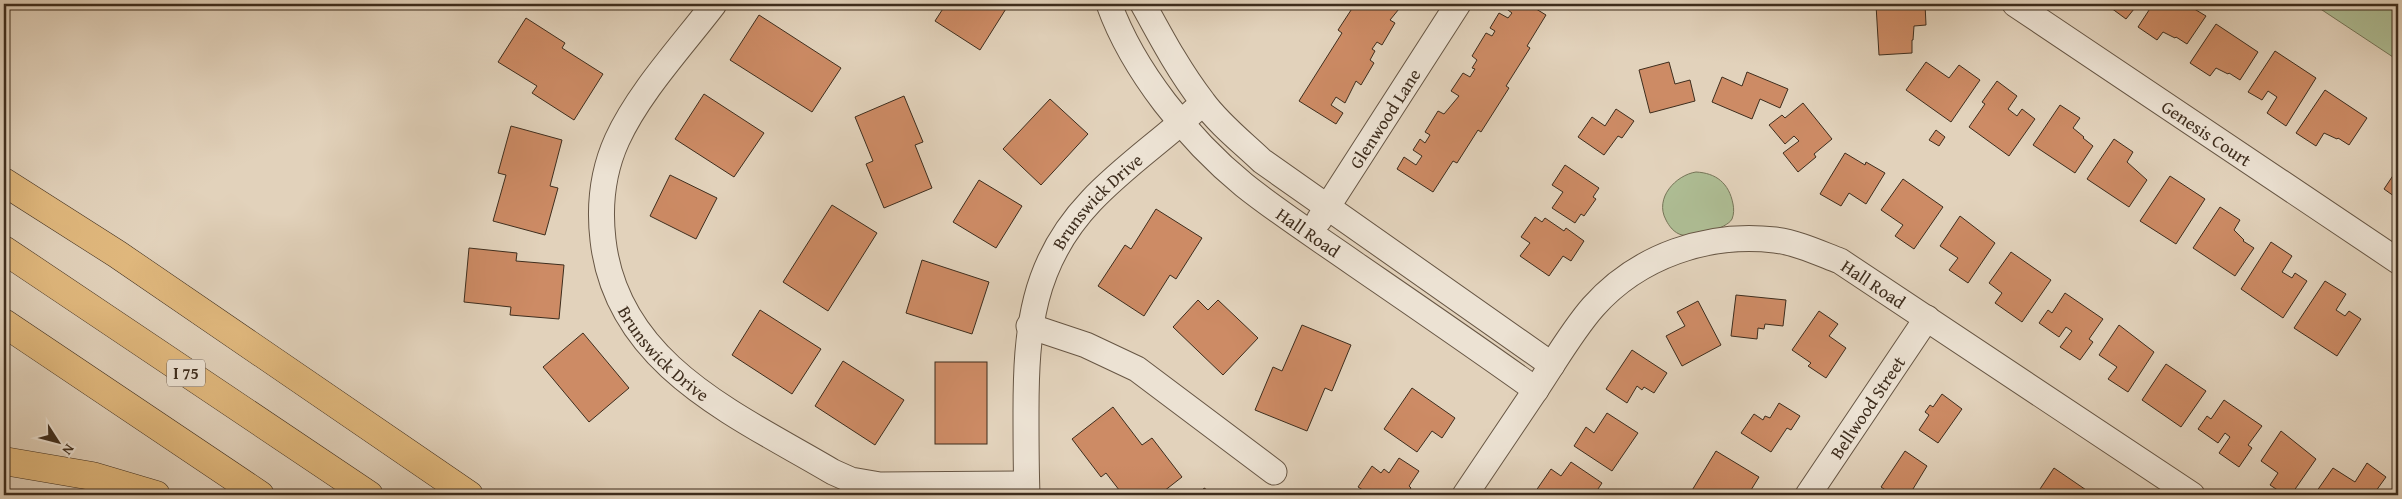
<svg xmlns="http://www.w3.org/2000/svg" width="2402" height="499" font-family="'Gentium Book Plus',serif">
	<style>
		.green { fill: #aebd94; stroke: #767558 }
		.building { fill: #cd8b65; stroke: #3e2d1d }
		.lines { fill: none; stroke-linecap: round; stroke-linejoin: round }
		.street-casing { stroke: #675644; stroke-width: 27 }
		.highway-casing { stroke: #3e2d1d; stroke-width: 29 }
		.street { stroke: #ece2d3; stroke-width: 25 }
		.highway { stroke: #e1b97e; stroke-width: 28 }
		.labels { text-anchor: middle; dominant-baseline: central; stroke-width: 4.5; stroke-linejoin: round; paint-order: stroke }
		.shield { fill: #ece2d3; stroke: #726354; stroke-width: 1 }
		.shield-label { font-size: 16px; font-weight: bold; fill: #3e2d1d }
		.street-label { font-size: 18px; fill: #3e2d1d; stroke: #ece2d3 }
	</style>
	<rect width="100%" height="100%" fill="#e2d2bb"/>
	<filter id="stains"><feTurbulence type="fractalNoise" baseFrequency=".004" numOctaves="4"/><feColorMatrix values="0 0 0 0 .2 0 0 0 0 .09 0 0 0 0 .02 0 0 0 .5 -.17"/></filter>
	<radialGradient id="worn" r=".72"><stop offset=".6" stop-color="#630" stop-opacity="0"/><stop offset="1" stop-color="#630" stop-opacity=".3"/></radialGradient>
	<g class="green">
		<path d="M2313 4H2398V60L2396 59Z"/>
		<path d="M1696 172C1716 173 1729 183 1733 204 1734 209 1734 214 1732 219 1727 229 1693 237 1682 235 1674 233 1669 226 1666 220 1654 198 1676 175 1696 172Z"/>
	</g>
	<g class="building">
		<path d="M946 4H1009L980 50 935 21Z"/>
		<path d="M1355 4H1403L1390 20 1395 23 1382 45 1377 42 1372 49 1375 51 1370 60 1374 63 1361 85 1356 81 1345 103 1336 97 1331 105 1343 113 1336 124 1299 101 1342 33 1338 30Z"/>
		<path d="M1500 4H1528L1546 15 1527 46 1530 48 1506 86 1509 88 1481 132 1478 130 1457 163 1453 161 1433 192 1397 169 1404 157 1416 165 1422 156 1413 150 1420 139 1425 143 1430 135 1425 132 1438 111 1444 114 1459 96 1451 91 1463 73 1470 77 1475 69 1472 68 1477 60 1472 56 1486 33 1492 36 1495 31 1490 28 1499 13 1508 18 1512 13Z"/>
		<path d="M1925 4 1926 25 1914 26 1913 40H1912V53L1879 55 1876 5Z"/>
		<path d="M2108 4H2138L2126 19 2107 5Z"/>
		<path d="M2153 4H2186L2206 16 2187 44 2176 37 2175 38 2163 32 2157 40 2138 27Z"/>
		<path d="M759 15 841 68 812 112 730 60Z"/>
		<path d="M526 18 565 43 562 48 603 74 574 120 532 93 537 86 498 62Z"/>
		<path d="M2216 24 2258 52 2240 80 2229 73 2228 74 2216 68 2210 76 2190 63Z"/>
		<path d="M2275 51 2316 78 2286 126 2267 113 2277 97 2268 91 2262 100 2248 92Z"/>
		<path d="M1669 62 1675 84 1690 80 1695 101 1650 113 1639 70Z"/>
		<path d="M1926 62 1949 78 1959 65 1980 80 1951 122 1906 90Z"/>
		<path d="M1747 72 1788 89 1780 108 1760 99 1752 119 1712 102 1722 77 1742 86Z"/>
		<path d="M1997 81 2017 96 2008 109 2017 116 2022 109 2035 119 2009 156 1969 127 1985 104 1982 102Z"/>
		<path d="M2325 90 2367 118 2349 145 2338 138 2337 139 2324 133 2316 146 2296 133Z"/>
		<path d="M704 94 764 133 734 177 675 139Z"/>
		<path d="M904 96 923 142 915 145 932 188 884 208 866 164 873 161 855 117Z"/>
		<path d="M1050 99 1088 134 1041 185 1003 149Z"/>
		<path d="M1803 103 1832 139 1814 154 1816 157 1798 172 1783 153 1799 141 1794 136 1785 144 1769 125 1782 115 1785 118Z"/>
		<path d="M2060 105 2080 118 2073 128 2084 137 2083 138 2093 146 2075 173 2033 145Z"/>
		<path d="M1616 109 1634 121 1622 138 1618 136 1604 155 1578 137 1592 117 1605 126Z"/>
		<path d="M511 126 562 140 550 186 558 188 545 235 493 221 506 175 498 173Z"/>
		<path d="M1936 130 1945 137 1939 146 1929 140Z"/>
		<path d="M2114 139 2133 152 2127 162 2147 180 2129 207 2087 179Z"/>
		<path d="M1845 153 1865 165 1866 162 1885 173 1866 204 1849 193 1841 206 1820 194Z"/>
		<path d="M1565 165 1599 188 1593 197 1596 199 1584 216 1581 214 1575 223 1552 208 1563 192 1552 185Z"/>
		<path d="M2398 168V199L2384 189Z"/>
		<path d="M670 175 717 198 696 239 650 216Z"/>
		<path d="M2170 176 2205 199 2176 244 2140 221Z"/>
		<path d="M1903 179 1943 207 1914 249 1895 236 1903 225 1881 210Z"/>
		<path d="M979 180 1022 206 996 248 953 222Z"/>
		<path d="M832 205 877 233 828 311 783 282Z"/>
		<path d="M2220 207 2240 220 2234 230 2244 240 2243 241 2254 248 2235 276 2193 248Z"/>
		<path d="M1156 209 1202 238 1176 279 1170 275 1144 316 1098 286 1125 245 1131 249Z"/>
		<path d="M1960 216 1995 243 1968 283 1949 270 1958 258 1940 246Z"/>
		<path d="M1535 217 1542 222 1545 218 1564 231 1566 228 1584 241 1571 261 1563 256 1549 276 1520 256 1530 243 1521 237Z"/>
		<path d="M2271 242 2292 256 2282 272 2292 278 2295 273 2307 281 2283 318 2241 289Z"/>
		<path d="M469 248 517 253 516 261 564 265 559 319 510 315 511 307 464 302Z"/>
		<path d="M2011 252 2051 280 2022 322 1995 303 2002 293 1989 283Z"/>
		<path d="M922 260 989 282 972 334 906 313Z"/>
		<path d="M2325 281 2346 294 2336 310 2345 316 2349 311 2361 319 2337 356 2294 328Z"/>
		<path d="M2065 293 2103 319 2089 339 2093 342 2080 360 2060 347 2072 331 2066 327 2059 337 2039 323 2048 310 2052 313Z"/>
		<path d="M1736 295 1786 300 1783 326 1765 324 1764 329 1758 328 1757 339 1731 336Z"/>
		<path d="M1198 300 1208 310 1218 300 1258 338 1223 375 1173 327Z"/>
		<path d="M1698 301 1721 345 1682 366 1666 336 1685 326 1677 312Z"/>
		<path d="M760 310 821 349 792 394 732 355Z"/>
		<path d="M1819 311 1838 324 1829 336 1846 348 1826 378 1808 366 1811 363 1792 350Z"/>
		<path d="M1302 325 1351 345 1332 391 1325 388 1307 431 1255 410 1273 367 1282 371Z"/>
		<path d="M2119 325 2154 352 2128 392 2108 379 2117 367 2099 355Z"/>
		<path d="M583 333 629 388 589 422 543 367Z"/>
		<path d="M1632 350 1667 373 1654 393 1644 387 1642 390 1637 386 1627 403 1606 389Z"/>
		<path d="M843 361 904 400 875 445 815 406Z"/>
		<rect x="935" y="362" width="52" height="82"/>
		<path d="M2166 364 2206 391 2181 427 2142 400Z"/>
		<path d="M1412 388 1455 418 1442 438 1432 431 1417 452 1384 429Z"/>
		<path d="M1942 394 1962 409 1938 443 1919 430 1929 415 1925 412 1930 405 1933 407Z"/>
		<path d="M2224 400 2262 426 2248 445 2252 448 2239 467 2219 453 2230 437 2225 433 2218 443 2198 429 2207 416 2211 419Z"/>
		<path d="M1779 403 1800 416 1791 430 1787 428 1771 452 1741 433 1754 414 1763 420 1765 416 1770 418Z"/>
		<path d="M1113 407 1142 445 1152 438 1182 477 1159 495H1123L1106 473 1101 477 1072 439Z"/>
		<path d="M1607 413 1638 433 1612 471 1574 446 1586 427 1594 433Z"/>
		<path d="M2281 431 2316 459 2291 495H2285L2270 485 2278 473 2261 461Z"/>
		<path d="M1716 451 1759 477 1748 495H1696L1691 492Z"/>
		<path d="M1905 451 1927 466 1913 489 1918 492 1916 495H1893L1881 487Z"/>
		<path d="M1399 458 1419 471 1409 486 1411 488 1407 495H1371L1358 487 1372 466 1381 473 1384 469 1389 473Z"/>
		<path d="M1571 462 1602 483 1594 495H1533L1551 469 1561 476Z"/>
		<path d="M2367 463 2386 477 2373 495H2314L2333 468 2355 482Z"/>
		<path d="M2054 468 2092 494 2091 495H2036Z"/>
		<path d="M1204 488 1216 495H1200Z"/>
	</g>
	<g class="lines">
		<defs>
			<g id="street">
				<path id="s1" d="M714 4C682 46 639 92 617 140 603 171 599 206 603 240 617 365 737 415 833 472L851 480 880 485 1026 484"/>
				<path id="s2" d="M1109 4C1133 71 1189 140 1244 185 1279 213 1318 238 1355 264 1416 306 1476 347 1536 390"/>
				<path d="M1143 4C1161 37 1179 71 1203 102 1219 124 1242 142 1262 161L1552 365"/>
				<path id="s3" d="M2015 4 2398 261"/>
				<path id="s4" d="M1319 220 1458 4"/>
				<path d="M1029 326 1086 345 1137 369 1274 472"/>
				<path id="s5" d="M1027 495C1026 467 1026 440 1026 412 1026 330 1032 263 1091 201 1122 168 1160 142 1194 111"/>
				<path id="s6" d="M1465 495C1489 459 1513 424 1537 388 1555 361 1572 331 1593 307 1638 256 1708 232 1775 240 1798 243 1819 253 1840 261L2192 495"/>
				<path id="s7" d="M1808 495 1927 318"/>
			</g>
			<g id="highway">
				<path d="M4 182 117 254 469 495"/>
				<path d="M4 250 369 495"/>
				<path d="M4 323 260 495"/>
				<path d="M4 461 92 476 156 495"/>
			</g>
		</defs>
		<use href="#street" class="street-casing"/>
		<use href="#highway" class="highway-casing"/>
		<use href="#street" class="street"/>
		<use href="#highway" class="highway"/>
	</g>
	<g class="labels">
		<rect class="shield" x="167" y="359.5" width="38" height="27" rx="4"/>
		<g class="shield-label">
			<text x="186" y="373">I 75</text>
		</g>
		<g class="street-label">
			<text stroke="none"><textPath href="#s4" startOffset="121">Glenwood Lane</textPath></text>
			<text stroke="none"><textPath href="#s3" startOffset="231">Genesis Court</textPath></text>
			<text stroke="none"><textPath href="#s5" startOffset="314">Brunswick Drive</textPath></text>
			<text stroke="none"><textPath href="#s2" startOffset="308">Hall Road</textPath></text>
			<text stroke="none"><textPath href="#s6" startOffset="538">Hall Road</textPath></text>
			<text stroke="none"><textPath href="#s1" startOffset="402">Brunswick Drive</textPath></text>
			<text stroke="none"><textPath href="#s7" startOffset="106">Bellwood Street</textPath></text>
		</g>
	</g>
	<rect width="2402" height="499" fill="none" stroke="#e2d2bb" stroke-width="20"/>
	<rect x="5" y="5" width="2392" height="489" fill="none" stroke="#3e2d1d" stroke-width="2.5"/>
	<rect x="10" y="10" width="2382" height="479" fill="none" stroke="#3e2d1d"/>
	<g transform="translate(58 442) rotate(126)" stroke="#ece2d3" stroke-width="4" paint-order="stroke">
	<path d="M0-4L9 19L0 12L-9 19Z" fill="#3e2d1d"/>
	<text y="-8" font-size="14" font-weight="bold" text-anchor="middle" fill="#3e2d1d">N</text>
	</g>
	<rect width="100%" height="100%" filter="url(#stains)"/>
	<rect width="100%" height="100%" fill="url(#worn)"/>
</svg>
